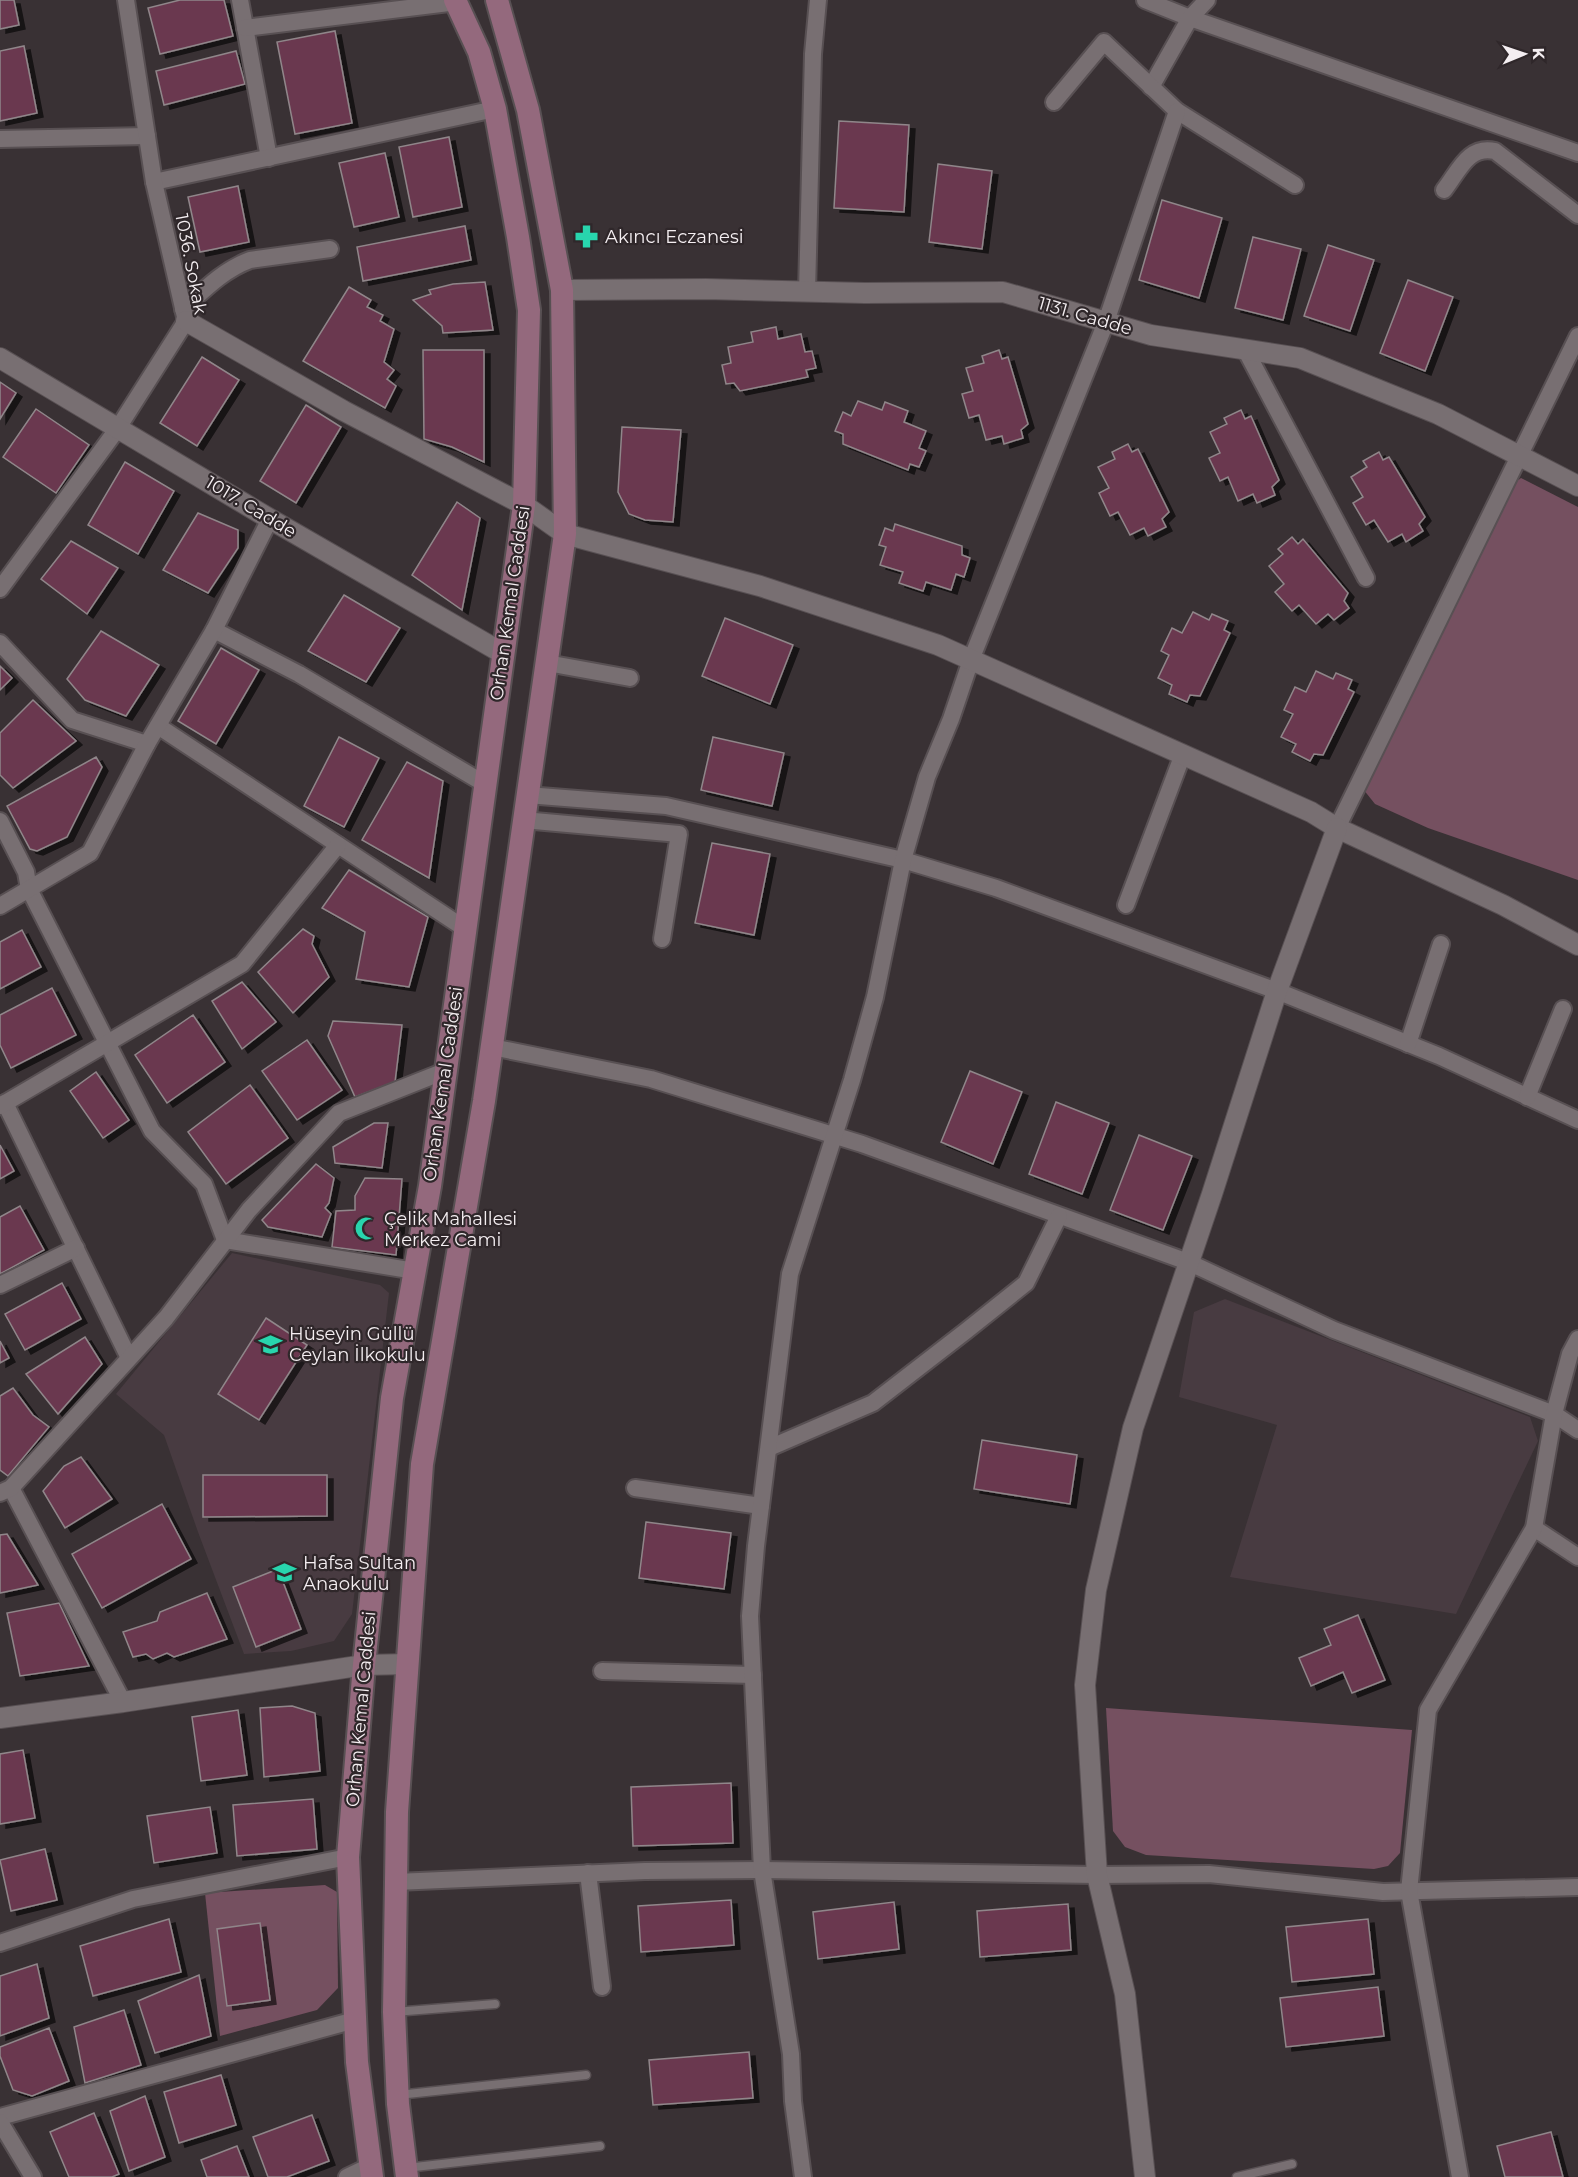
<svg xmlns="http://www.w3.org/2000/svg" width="1578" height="2177" font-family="Montserrat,sans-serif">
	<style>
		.built { fill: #483b41 }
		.green { fill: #755060 }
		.building { fill: #6a394f; stroke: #90868a; stroke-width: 1.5; filter: url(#shadow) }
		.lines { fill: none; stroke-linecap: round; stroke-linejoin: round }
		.service-casing { stroke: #585053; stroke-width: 11 }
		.minor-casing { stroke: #585053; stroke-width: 20 }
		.tertiary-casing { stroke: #585053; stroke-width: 22 }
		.secondary-casing { stroke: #585053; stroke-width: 26 }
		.service { stroke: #786f72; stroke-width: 8 }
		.minor { stroke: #786f72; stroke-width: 16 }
		.tertiary { stroke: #786f72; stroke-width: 20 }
		.secondary { stroke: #94697d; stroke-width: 22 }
		.labels { text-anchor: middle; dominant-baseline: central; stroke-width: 4.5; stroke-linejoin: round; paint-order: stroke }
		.poi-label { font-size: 18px; fill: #f4eef1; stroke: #2f272a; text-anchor: start }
		.street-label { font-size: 18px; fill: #f4eef1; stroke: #2f272a }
	</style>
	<defs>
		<filter id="shadow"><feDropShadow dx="6" dy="4" stdDeviation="0" flood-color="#0009"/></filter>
	</defs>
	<rect width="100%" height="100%" fill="#393134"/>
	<g class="built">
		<path d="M232 1253 380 1285 389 1293 352 1614 334 1641 291 1651 244 1654 198 1532 164 1435 116 1394Z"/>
		<path d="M1225 1299 1530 1417 1538 1441 1456 1614 1230 1577 1277 1425 1179 1397 1194 1312Z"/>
	</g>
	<g class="green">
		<path d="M1521 478 1578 507V880L1428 828 1375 804 1363 789 1509 487Z"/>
		<path d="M1106 1708 1412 1730 1400 1853 1388 1866 1374 1869 1146 1855 1125 1847 1113 1831Z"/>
		<path d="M325 1885 337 1892 338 1988 317 2010 220 2036 205 1893Z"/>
	</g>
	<g class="building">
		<path d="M0 0H14L19 25 0 29Z"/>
		<path d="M180 0H224L233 36 160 54 148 8Z"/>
		<path d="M335 31 352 123 295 134 277 42Z"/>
		<path d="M24 46 37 113 0 121V51Z"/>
		<path d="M236 51 245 84 164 105 156 71Z"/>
		<path d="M839 121 909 125 904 212 834 208Z"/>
		<path d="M449 137 462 207 413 217 399 147Z"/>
		<path d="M385 153 399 217 354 227 339 163Z"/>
		<path d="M938 164 992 171 982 249 929 242Z"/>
		<path d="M238 186 249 242 200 252 188 197Z"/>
		<path d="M1162 200 1222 218 1199 298 1139 280Z"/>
		<path d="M465 226 471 260 363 281 357 247Z"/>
		<path d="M1253 237 1301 249 1283 320 1235 308Z"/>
		<path d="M1328 245 1374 260 1350 331 1304 316Z"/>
		<path d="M1408 280 1453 297 1425 371 1380 353Z"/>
		<path d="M485 282 493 330 443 333 442 326 413 300 431 294 429 290 453 284Z"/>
		<path d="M349 287 371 300 367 307 383 315 380 321 394 329 384 362 394 370 387 379 396 386 385 408 303 361Z"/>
		<path d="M776 327 778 339 801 334 805 352 812 351 816 368 806 370 808 377 740 391 734 383 726 384 722 365 731 363 728 347 753 342 751 332Z"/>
		<path d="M423 350H484V462L452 447 424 439Z"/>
		<path d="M999 350 1002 359 1008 357 1028 424 1021 430 1023 438 1004 444 1002 436 986 440 979 415 969 418 962 394 973 391 966 368 984 363 982 356Z"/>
		<path d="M202 357 239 380 197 446 160 423Z"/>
		<path d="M0 382 16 393 0 419Z"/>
		<path d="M858 401 882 410 885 402 908 411 904 422 926 431 919 448 926 451 919 467 910 464 908 470 843 444V434L835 431 843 412 851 416Z"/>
		<path d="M306 405 341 427 296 503 260 481Z"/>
		<path d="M36 409 89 445 56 493 3 457Z"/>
		<path d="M1241 410 1245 419 1251 416 1279 480 1272 487 1275 495 1257 503 1253 494 1238 501 1228 477 1220 481 1209 458 1220 453 1210 432 1227 424 1224 418Z"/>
		<path d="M622 427 681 430 673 522 645 520 629 514 618 492Z"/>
		<path d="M1128 444 1132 452 1138 449 1169 512 1162 519 1166 527 1148 536 1144 528 1130 535 1118 512 1110 516 1099 493 1109 488 1098 467 1115 459 1112 452Z"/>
		<path d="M1379 452 1383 460 1389 457 1425 517 1419 524 1423 531 1406 542 1402 534 1388 542 1374 520 1366 525 1353 503 1363 497 1351 477 1367 467 1363 461Z"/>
		<path d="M125 462 174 491 138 554 88 525Z"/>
		<path d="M457 502 480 518 462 610 412 575Z"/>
		<path d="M198 513 238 530V548L208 593 163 570Z"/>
		<path d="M895 524 962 546V555L970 558 964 577 956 574 951 590 926 582 923 591 899 583 903 572 880 565 886 547 879 545 885 528 893 531Z"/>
		<path d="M1292 537 1298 544 1303 539 1348 593 1344 601 1349 608 1334 620 1328 614 1316 624 1299 605 1292 611 1275 592 1284 584 1269 566 1283 554 1278 549Z"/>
		<path d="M71 541 118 568 87 614 41 579Z"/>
		<path d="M344 595 400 628 366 682 308 651Z"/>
		<path d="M1193 612 1209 620 1212 614 1228 621 1224 630 1230 633 1200 696 1190 695 1187 702 1169 694 1172 685 1158 678 1169 655 1161 651 1172 628 1182 633Z"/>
		<path d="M725 618 793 645 770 704 702 676Z"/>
		<path d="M101 631 159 665 126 716 85 700 67 679Z"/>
		<path d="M221 648 259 670 216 744 178 721Z"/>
		<path d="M0 666 12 678 0 690Z"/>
		<path d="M1316 671 1333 679 1336 673 1352 680 1348 689 1354 692 1323 755 1314 754 1310 761 1292 752 1296 744 1281 737 1293 714 1284 710 1295 687 1306 692Z"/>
		<path d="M33 700 76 741 13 788 0 775V733Z"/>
		<path d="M339 737 379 758 344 827 304 806Z"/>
		<path d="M713 737 784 753 772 806 701 790Z"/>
		<path d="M96 757 102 767 67 837 37 851 30 849 7 806Z"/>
		<path d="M407 762 443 781 429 878 362 840Z"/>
		<path d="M712 843 770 854 754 935 695 923Z"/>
		<path d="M349 870 428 917 409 987 356 979 365 932 322 908Z"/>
		<path d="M303 929 314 936 312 944 329 977 293 1013 258 972Z"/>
		<path d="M22 930 41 967 0 989V942Z"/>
		<path d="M242 982 276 1022 242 1049 212 1001Z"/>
		<path d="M52 988 76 1035 11 1068 0 1045V1015Z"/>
		<path d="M193 1015 225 1062 167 1103 135 1055Z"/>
		<path d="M333 1021 402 1025 395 1082 355 1097 328 1036Z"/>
		<path d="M307 1040 342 1090 297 1120 262 1071Z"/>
		<path d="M970 1071 1022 1092 993 1164 941 1142Z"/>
		<path d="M96 1072 129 1120 103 1138 70 1091Z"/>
		<path d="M250 1085 288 1138 226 1184 188 1132Z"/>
		<path d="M1056 1102 1109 1123 1082 1194 1029 1174Z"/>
		<path d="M374 1123H388L382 1168 335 1163 333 1147Z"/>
		<path d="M1139 1135 1192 1156 1163 1230 1110 1210Z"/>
		<path d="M0 1145 14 1171 0 1179Z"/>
		<path d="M316 1164 334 1178 329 1203 325 1208 331 1214 322 1237 268 1227 262 1220Z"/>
		<path d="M365 1178 402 1179 396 1255 332 1247 336 1211 355 1210V1196Z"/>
		<path d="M20 1206 44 1250 0 1274V1217Z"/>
		<path d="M62 1283 81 1319 25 1350 5 1314Z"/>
		<path d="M266 1318 307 1345 259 1420 218 1394Z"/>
		<path d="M85 1337 102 1364 58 1414 26 1374Z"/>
		<path d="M0 1341 9 1358 0 1363Z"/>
		<path d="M13 1388 33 1415 49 1427 8 1476 0 1470V1396Z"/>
		<path d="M982 1440 1077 1455 1070 1504 974 1489Z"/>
		<path d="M81 1457 112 1499 65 1528 43 1491 64 1466Z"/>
		<path d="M203 1475H327V1516L203 1517Z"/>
		<path d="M162 1504 191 1559 102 1608 72 1554Z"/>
		<path d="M646 1522 731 1533 724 1589 639 1578Z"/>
		<path d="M7 1534 38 1585 0 1593V1535Z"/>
		<path d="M278 1569 301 1629 256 1647 233 1587Z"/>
		<path d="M207 1593 227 1639 174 1657 167 1653 153 1659 146 1654 133 1657 123 1632 157 1621 160 1612Z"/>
		<path d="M59 1603 89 1666 20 1676 7 1613Z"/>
		<path d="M1358 1615 1385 1680 1352 1693 1343 1672 1311 1686 1299 1658 1331 1645 1324 1629Z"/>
		<path d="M292 1706 315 1713 320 1771 264 1777 260 1708Z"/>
		<path d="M238 1710 247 1775 201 1781 192 1717Z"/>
		<path d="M23 1750 35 1818 0 1824V1754Z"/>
		<path d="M731 1783 733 1843 633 1846 631 1787Z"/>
		<path d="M313 1799 317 1849 237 1856 233 1805Z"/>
		<path d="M210 1807 217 1853 154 1863 147 1816Z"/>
		<path d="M45 1849 57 1900 11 1911 0 1860Z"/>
		<path d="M731 1900 734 1945 641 1952 638 1906Z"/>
		<path d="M894 1902 899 1949 818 1959 813 1912Z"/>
		<path d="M1068 1904 1071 1950 980 1957 977 1911Z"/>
		<path d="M169 1919 181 1972 93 1996 80 1946Z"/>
		<path d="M1368 1919 1374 1974 1292 1982 1286 1927Z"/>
		<path d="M260 1923 270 2000 227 2006 217 1929Z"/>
		<path d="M37 1964 49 2018 0 2036V1976Z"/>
		<path d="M199 1975 211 2036 155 2053 138 2001Z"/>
		<path d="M1378 1987 1384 2036 1286 2047 1280 1998Z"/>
		<path d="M124 2010 141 2065 85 2083 74 2027Z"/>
		<path d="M49 2028 69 2081 32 2096 13 2090 0 2056V2047Z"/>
		<path d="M749 2052 753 2098 653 2105 649 2060Z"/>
		<path d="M221 2075 236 2125 179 2143 164 2092Z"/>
		<path d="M145 2096 165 2157 129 2171 110 2111Z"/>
		<path d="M94 2113 119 2174 112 2177H69L50 2132Z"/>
		<path d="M312 2115 329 2161 287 2177H268L253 2137Z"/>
		<path d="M1551 2132 1563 2177H1505L1497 2146Z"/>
		<path d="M237 2146 249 2177H207L201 2160Z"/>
	</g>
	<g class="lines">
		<defs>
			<g id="service">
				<path d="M394 2012 495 2004"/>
				<path d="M398 2095 586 2075"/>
				<path d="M406 2168 600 2146"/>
				<path d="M1237 2177 1292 2164"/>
			</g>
			<g id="minor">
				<path d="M240 0 269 158"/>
				<path d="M1145 0 1190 18 1578 153"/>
				<path d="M245 28 457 2 459 0"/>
				<path d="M1151 87 1190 18 1207 0"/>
				<path d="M1054 102 1104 42 1177 111 1295 185"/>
				<path d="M0 139 147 136"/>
				<path d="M154 182 495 109"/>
				<path d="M1444 190C1459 171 1468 145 1495 151L1578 215"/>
				<path d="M807 292 813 54 818 0"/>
				<path d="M183 309C204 290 223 270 250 260L330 249"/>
				<path d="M1245 349 1366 578"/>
				<path d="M0 589 118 428 186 321 154 182 126 0"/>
				<path d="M214 630 299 674 485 784"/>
				<path d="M0 643 72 720 147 744"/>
				<path d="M547 663 630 678"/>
				<path d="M158 726 464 928"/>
				<path d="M527 795 666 806 903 860 996 888 1277 991 1439 1056 1578 1120"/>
				<path d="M523 820 679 834 662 939"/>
				<path d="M0 821 26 872 29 889 152 1131 204 1184 225 1240 415 1271"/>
				<path d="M1337 828 1578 336"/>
				<path d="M1126 905 1183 754"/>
				<path d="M0 906 90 853 147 744 214 630 270 519"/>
				<path d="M1408 1044 1441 944"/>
				<path d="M492 1047 651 1079 862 1144 1188 1262 1334 1330 1554 1414 1578 1430"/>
				<path d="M1527 1097 1563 1009"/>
				<path d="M5 1103 129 1358"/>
				<path d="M0 1106 242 964 338 845"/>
				<path d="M0 1285 76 1248"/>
				<path d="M769 1448 873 1403 966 1331 1026 1283 1059 1216"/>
				<path d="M11 1488 123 1702"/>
				<path d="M635 1488 761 1506"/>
				<path d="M0 1493 11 1488 166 1318 249 1210 339 1113 445 1071"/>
				<path d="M1534 1528 1578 1557"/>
				<path d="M602 1671 753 1675"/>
				<path d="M588 1873 602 1987"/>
				<path d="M396 1882 645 1871 762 1870 1097 1875 1209 1874 1383 1892 1578 1887"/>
				<path d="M0 1943 133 1899 348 1857"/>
				<path d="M0 2117 355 2020"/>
				<path d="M0 2122 33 2177"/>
				<path d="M347 2177 370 2166"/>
				<path d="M803 2177 793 2101 791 2054 762 1870 750 1616 756 1546 790 1274 852 1080 875 997 903 860 927 777 951 719 971 660 1106 322 1177 111"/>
				<path d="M1460 2177 1409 1891 1428 1710 1534 1528 1554 1414 1570 1354 1578 1339"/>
			</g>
			<g id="tertiary">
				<path d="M562 290 706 289 865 293 1003 292 1151 335 1300 358 1438 414 1578 486"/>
				<path d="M186 321 344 411 524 505 565 534 760 586 938 645 1311 812 1337 828 1503 905 1578 945"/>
				<path d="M0 358 270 519 504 654"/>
				<path d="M0 1718 123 1702 364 1665 408 1664"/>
				<path d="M1145 2177 1125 1994 1097 1875 1085 1685 1096 1590 1133 1428 1212 1194 1277 991 1337 828"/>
			</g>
			<g id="secondary">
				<path d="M372 2177 357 2062 348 1857 364 1665 392 1398 430 1186 524 505 529 310 518 237 495 109 479 52 455 0"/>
				<path d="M407 2177 398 2104 394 2012 396 1882 397 1812 422 1464 484 1101 565 534 562 290 528 110 497 0"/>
			</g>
		</defs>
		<use href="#service" class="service-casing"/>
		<use href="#minor" class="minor-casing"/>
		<use href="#tertiary" class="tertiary-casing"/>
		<use href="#secondary" class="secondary-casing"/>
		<use href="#service" class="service"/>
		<use href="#minor" class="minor"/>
		<use href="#tertiary" class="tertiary"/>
		<use href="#secondary" class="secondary"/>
	</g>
	<defs>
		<symbol id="pharmacy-bare" viewBox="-9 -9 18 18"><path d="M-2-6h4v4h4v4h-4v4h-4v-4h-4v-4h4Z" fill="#28d5ad" stroke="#2f272a" stroke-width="2.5" paint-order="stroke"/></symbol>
		<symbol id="mosque-bare" viewBox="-9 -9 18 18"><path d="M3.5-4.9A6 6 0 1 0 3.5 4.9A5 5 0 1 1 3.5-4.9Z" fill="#28d5ad" stroke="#2f272a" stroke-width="2.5" paint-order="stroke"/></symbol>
		<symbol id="school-bare" viewBox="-9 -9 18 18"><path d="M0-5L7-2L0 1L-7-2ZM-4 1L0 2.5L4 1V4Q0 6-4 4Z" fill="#28d5ad" stroke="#2f272a" stroke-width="2.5" paint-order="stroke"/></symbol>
	</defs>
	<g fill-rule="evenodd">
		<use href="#pharmacy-bare" x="570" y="220" width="33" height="33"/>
		<use href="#mosque-bare" x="350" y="1212" width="33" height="33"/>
		<use href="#school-bare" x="254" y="1328" width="33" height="33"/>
		<use href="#school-bare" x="268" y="1556" width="33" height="33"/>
	</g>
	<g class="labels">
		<g class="poi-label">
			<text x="605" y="237">Akıncı Eczanesi</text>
			<text x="384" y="1219">Çelik Mahallesi<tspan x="384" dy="21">Merkez Cami</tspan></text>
			<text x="289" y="1334">Hüseyin Güllü<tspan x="289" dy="21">Ceylan İlkokulu</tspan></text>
			<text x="303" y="1563">Hafsa Sultan<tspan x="303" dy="21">Anaokulu</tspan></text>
		</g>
		<g class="street-label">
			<text transform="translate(191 264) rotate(79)">1036. Sokak</text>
			<text transform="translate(1085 316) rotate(16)">1131. Cadde</text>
			<text transform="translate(251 507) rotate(31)">1017. Cadde</text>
			<text transform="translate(510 603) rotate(-82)">Orhan Kemal Caddesi</text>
			<text transform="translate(443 1084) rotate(-82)">Orhan Kemal Caddesi</text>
			<text transform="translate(361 1709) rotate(-85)">Orhan Kemal Caddesi</text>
		</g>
	</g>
	<g transform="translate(1524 54) rotate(88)" stroke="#2f272a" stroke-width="4.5" paint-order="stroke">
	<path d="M0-4.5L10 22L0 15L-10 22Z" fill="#f4eef1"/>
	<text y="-9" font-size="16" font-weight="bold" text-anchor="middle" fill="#f4eef1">K</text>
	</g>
</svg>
